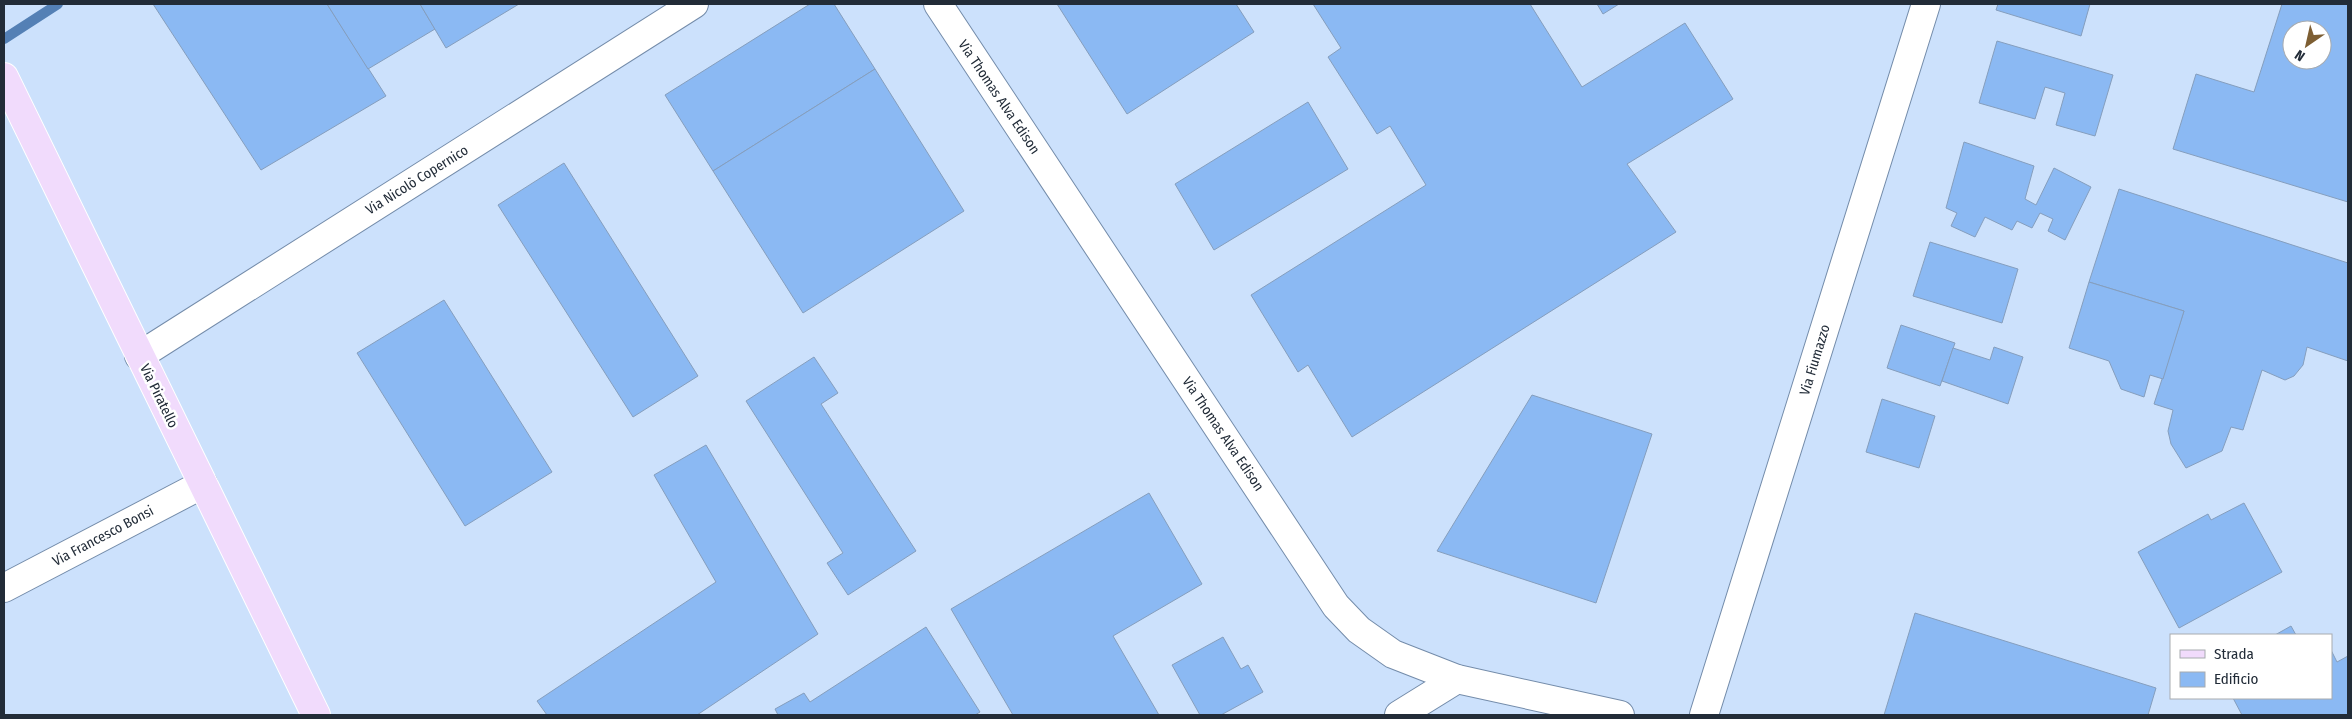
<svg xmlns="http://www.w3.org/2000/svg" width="2352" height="719" font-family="'Fira Sans Condensed',sans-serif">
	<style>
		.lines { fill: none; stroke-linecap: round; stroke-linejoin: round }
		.stream { stroke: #5480b5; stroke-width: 10 }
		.building { fill: #8bb9f3; stroke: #859ebd; fill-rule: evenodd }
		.minor-casing { stroke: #748caa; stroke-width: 30 }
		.primary-casing { stroke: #fff; stroke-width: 30 }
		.minor { stroke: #fff; stroke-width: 28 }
		.primary { stroke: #f1dbfc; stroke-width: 28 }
		.labels { text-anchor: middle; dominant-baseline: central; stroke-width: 5; stroke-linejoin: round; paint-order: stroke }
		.street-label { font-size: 14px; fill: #222c38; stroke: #fff }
	</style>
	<rect width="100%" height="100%" fill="#cce1fc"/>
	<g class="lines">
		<path class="stream" d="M4 39 58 4"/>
	</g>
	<g class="building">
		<path d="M153 4H327L386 96 261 170Z"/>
		<path d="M327 4H420L435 29 368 69Z"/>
		<path d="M420 4H519L446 48Z"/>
		<path d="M810 4H834L875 69 713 171 665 95Z"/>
		<path d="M1057 4H1236L1254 32 1127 114Z"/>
		<path d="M1313 4H1530L1582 87 1685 23 1733 99 1627 164 1676 232 1352 437 1308 365 1298 372 1251 295 1426 185 1390 126 1377 134 1328 57 1341 48Z"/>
		<path d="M1597 4H1619L1603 14Z"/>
		<path d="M1998 4H2090L2081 36 1996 10Z"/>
		<path d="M2282 4H2348V202L2173 149 2196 74 2254 92ZM2292 30H2322V60H2292Z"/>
		<path d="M1997 41 2113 75 2095 136 2056 125 2065 93 2045 87 2035 119 1979 103Z"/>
		<path d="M875 69 964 211 803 313 713 171Z"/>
		<path d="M1308 102 1348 169 1214 250 1175 184Z"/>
		<path d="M1964 142 2034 166 2025 199 2036 205 2054 168 2091 187 2065 240 2048 231 2053 219 2040 213 2032 228 2017 221 2012 230 1985 217 1975 237 1951 226 1957 213 1946 208Z"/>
		<path d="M564 163 698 376 633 417 498 205Z"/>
		<path d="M2119 189 2348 263V361L2307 347 2303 365 2294 376 2285 380 2262 370 2243 430 2231 427 2222 451 2186 468 2171 444 2168 431 2173 410 2154 404 2184 311 2089 282Z"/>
		<path d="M1930 242 2018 269 2002 323 1913 296Z"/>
		<path d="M2089 282 2184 311 2163 379 2150 375 2144 397 2121 389 2109 361 2069 348Z"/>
		<path d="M444 300 552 472 465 526 357 353Z"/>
		<path d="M1901 325 1955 343 1940 386 1887 368Z"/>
		<path d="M1994 347 2023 357 2008 404 1942 381 1953 348 1990 360Z"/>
		<path d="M814 357 838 393 821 404 916 551 848 595 827 563 843 553 746 401Z"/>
		<path d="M1532 395 1652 434 1596 603 1437 551Z"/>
		<path d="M1882 399 1935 416 1919 468 1866 452Z"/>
		<path d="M706 445 818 634 697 715H547L537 701 716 582 654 475Z"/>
		<path d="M1149 493 1202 584 1113 636 1159 715H1013L951 609Z"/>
		<path d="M2244 503 2282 572 2179 628 2138 552 2208 514 2211 520Z"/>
		<path d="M1915 613 2156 688 2148 715H1884Z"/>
		<path d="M2291 626 2296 635H2275Z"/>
		<path d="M926 627 980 712 975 715H778L775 709 804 693 810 702Z"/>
		<path d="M1223 637 1241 669 1248 665 1263 692 1221 715H1200L1172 665Z"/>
		<path d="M2331 650 2337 662 2348 656V715H2242L2233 698H2331Z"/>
	</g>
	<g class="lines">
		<defs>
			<g id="minor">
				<path d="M938 4 1336 606 1359 630 1393 654 1457 679 1620 715"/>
				<path d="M139 356 694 4"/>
				<path d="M4 588 203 484"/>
				<path d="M1399 715 1457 679"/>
				<path d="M1704 715 1926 4"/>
			</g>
			<path id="primary" d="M4 77 316 715"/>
		</defs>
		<use href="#minor" class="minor-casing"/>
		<use href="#primary" class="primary-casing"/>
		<use href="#minor" class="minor"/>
		<use href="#primary" class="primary"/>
	</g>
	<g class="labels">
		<g class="street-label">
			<text transform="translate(999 97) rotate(56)">Via Thomas Alva Edison</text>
			<text transform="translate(417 180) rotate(-32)">Via Nicolò Copernico</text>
			<text transform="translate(1815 360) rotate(-73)">Via Fiumazzo</text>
			<text transform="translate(159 396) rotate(64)">Via Piratello</text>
			<text transform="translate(1223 434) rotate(56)">Via Thomas Alva Edison</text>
			<text transform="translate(103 536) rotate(-28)">Via Francesco Bonsi</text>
		</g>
	</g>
	<rect width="2352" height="719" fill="none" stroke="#222c38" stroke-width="10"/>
	<rect x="2170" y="634" width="162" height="65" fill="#ffffff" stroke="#a7abaf"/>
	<rect x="2180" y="650" width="25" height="8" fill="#f1dbfc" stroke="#a7abaf"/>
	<text x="2214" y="659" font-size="15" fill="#222c38">Strada</text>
	<rect x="2180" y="672" width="25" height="15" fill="#8bb9f3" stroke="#a7abaf"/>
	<text x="2214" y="684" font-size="15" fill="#222c38">Edificio</text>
	<g transform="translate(2307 45) rotate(214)"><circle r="24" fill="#ffffff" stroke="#a7abaf"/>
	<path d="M0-4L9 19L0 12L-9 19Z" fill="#7d5e33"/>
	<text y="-8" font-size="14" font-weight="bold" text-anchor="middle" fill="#222c38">N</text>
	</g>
</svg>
